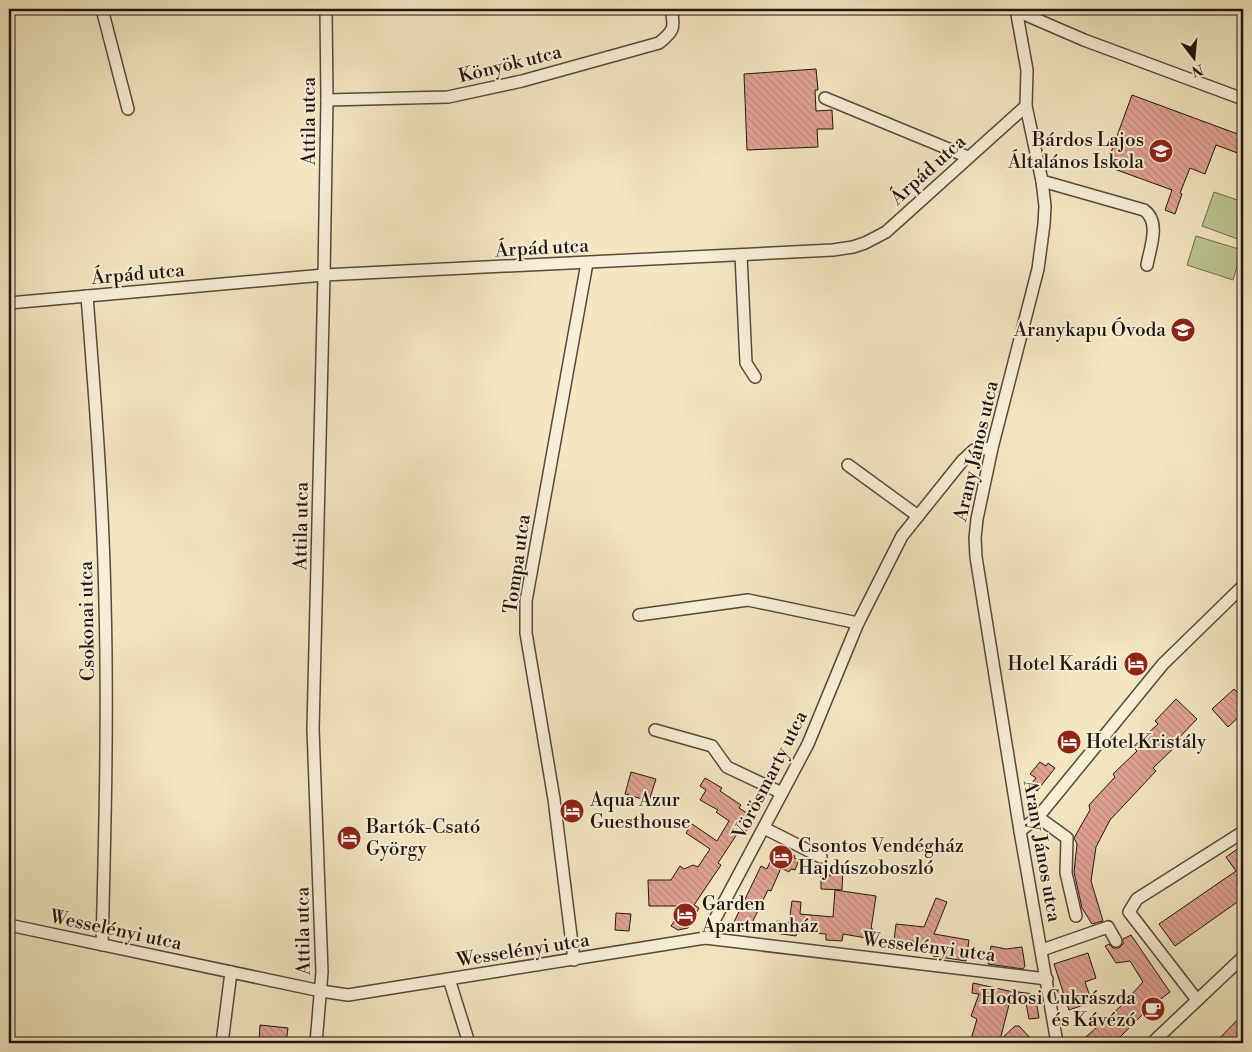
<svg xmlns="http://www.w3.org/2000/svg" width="1252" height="1052" font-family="'Libre Bodoni',serif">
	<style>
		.park { fill: #bbc593; stroke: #6e6d52 }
		.building { fill: url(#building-back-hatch); stroke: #211510 }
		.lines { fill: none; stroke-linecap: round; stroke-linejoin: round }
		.minor-casing { stroke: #56493c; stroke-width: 14 }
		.minor { stroke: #f7efd7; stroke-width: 11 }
		.labels { text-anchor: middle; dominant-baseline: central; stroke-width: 4; stroke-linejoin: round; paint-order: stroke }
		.street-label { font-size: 19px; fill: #211510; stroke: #f7efd7 }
		.poi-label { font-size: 19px; fill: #211510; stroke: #f7efd7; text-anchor: start }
	</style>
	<defs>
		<pattern id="building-back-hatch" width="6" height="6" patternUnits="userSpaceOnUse" patternTransform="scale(1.25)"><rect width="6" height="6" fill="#e1a394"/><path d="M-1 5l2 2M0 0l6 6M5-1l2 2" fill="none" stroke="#c18b7f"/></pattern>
	</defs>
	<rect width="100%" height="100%" fill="#f3e6c1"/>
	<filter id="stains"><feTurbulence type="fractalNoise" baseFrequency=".004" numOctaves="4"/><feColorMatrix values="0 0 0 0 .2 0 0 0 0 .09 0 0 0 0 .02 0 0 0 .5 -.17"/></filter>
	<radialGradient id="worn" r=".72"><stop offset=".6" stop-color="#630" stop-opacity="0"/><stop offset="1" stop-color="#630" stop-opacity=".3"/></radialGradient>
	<g class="park">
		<path d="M1214 192 1243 202V241L1202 226Z"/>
		<path d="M1196 236 1242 250 1233 280 1187 265Z"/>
	</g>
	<g class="building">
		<path d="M816 69 818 90H815L816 111 832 110 833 129H817L818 147 747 150 744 74Z"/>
		<path d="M1132 95 1243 136V155L1216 145 1205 174 1190 168 1180 193 1182 194 1175 214 1165 210 1172 190 1106 166Z"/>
		<path d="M1234 689 1243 699V713L1228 727 1212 709Z"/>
		<path d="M1176 699 1197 719 1175 742 1178 744 1153 768 1156 771 1110 820 1096 847 1091 881 1103 921 1092 924 1082 908 1074 872 1077 844 1074 838 1090 810 1089 805 1115 777 1113 774 1137 751 1133 747 1158 724 1155 721Z"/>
		<path d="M1040 762 1046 766 1048 763 1055 768 1037 791 1030 785 1036 778 1030 774Z"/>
		<path d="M631 772 656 779 649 801 625 794Z"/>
		<path d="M705 778 722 788 720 791 741 805 739 808 755 818 746 831 741 828 718 863 721 865 694 905 699 908 688 928 678 930 671 926 675 920 673 919 680 906H649L648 880H671L680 866 684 869 693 865 698 867 710 849 686 833 692 824 717 841 729 821 716 812 718 810 700 800 706 790 700 786Z"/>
		<path d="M1243 845V882L1241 879 1237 881 1243 889V898L1175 946 1159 924 1236 871 1226 857Z"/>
		<path d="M775 850 780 852 781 850 795 856 794 858 799 860 795 870 791 869 789 872 781 868 771 891 768 890 751 925 747 924 744 930 733 924 761 866 767 869Z"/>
		<path d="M830 867H843L842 890 821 889V876H830Z"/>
		<path d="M835 890 876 896 871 929H873L872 939 843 934 842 941 826 940V934L797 932 796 936 775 933 777 921 789 923 792 901 801 902 800 914 833 917Z"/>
		<path d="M936 898 947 902 934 934 969 940 966 961 933 956 934 949 910 940V943L894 941 896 924 924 927Z"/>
		<path d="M616 913 631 914 629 931 615 930Z"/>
		<path d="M1131 935 1170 992 1149 1008 1114 1043H1079L1120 1007 1143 982 1130 961 1116 963 1105 946 1109 944 1113 948H1119L1123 944V939Z"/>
		<path d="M991 946 1006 949 1022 947 1025 966 1023 969 988 964Z"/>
		<path d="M1088 953 1096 978 1085 982 1092 1002 1069 1010 1054 964Z"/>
		<path d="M973 983 1009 991 1035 994 1039 1018 1029 1019 1026 1003 1010 1001 1000 1040 1015 1026H1019L1035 1043H981L971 1039 977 1019 971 1016 979 994 972 993Z"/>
		<path d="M1243 1014V1043H1215Z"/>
		<path d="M260 1025 288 1028 286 1043H259Z"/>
	</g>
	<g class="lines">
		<defs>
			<g id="minor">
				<path d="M102 9 128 109"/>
				<path d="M1016 9 1027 70 1026 106 1042 181 1045 206 1044 224 1038 269 992 448 977 519 975 538 976 557 1020 831 1057 1043"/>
				<path d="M1017 11 1084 40 1243 99"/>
				<path d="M825 98 968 157"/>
				<path d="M327 100 448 97 522 81 659 43C674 31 675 28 671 9"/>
				<path d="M1042 181 1144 210C1161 222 1150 248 1147 265"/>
				<path d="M741 255 746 363 755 377"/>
				<path d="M87 296C95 398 103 500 105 602 108 716 105 831 102 945"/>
				<path d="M9 303 324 275 833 250 853 247 865 243 886 232 1026 106"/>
				<path d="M848 465 918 516"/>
				<path d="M639 615 748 600 858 623"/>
				<path d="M655 730 712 746 727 767 782 793"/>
				<path d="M1038 817 1067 838 1066 873 1076 916"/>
				<path d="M764 828 821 857"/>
				<path d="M1020 831 1038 817 1163 664 1243 586"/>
				<path d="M9 925 321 991 348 995 705 938 1047 979"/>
				<path d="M705 938 808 744 858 623 902 536 963 460 974 450 992 448"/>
				<path d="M1042 950 1108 927 1116 941"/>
				<path d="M574 960 554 799 526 633V601L587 263"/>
				<path d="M449 979 469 1043"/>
				<path d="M1197 1000 1129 912 1137 899 1243 832"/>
				<path d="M222 1043 231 972"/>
				<path d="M316 1043 322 972 313 729 324 275 327 100 326 9"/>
				<path d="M1152 1043 1243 957"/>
			</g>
		</defs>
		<use href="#minor" class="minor-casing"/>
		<use href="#minor" class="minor"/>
	</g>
	<defs>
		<symbol id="school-disc" viewBox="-11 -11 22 22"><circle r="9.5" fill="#8f2418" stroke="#f7efd7"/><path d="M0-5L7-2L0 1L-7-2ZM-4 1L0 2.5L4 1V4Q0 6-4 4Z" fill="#fff"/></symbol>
		<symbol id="hotel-disc" viewBox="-11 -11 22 22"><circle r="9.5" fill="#8f2418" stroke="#f7efd7"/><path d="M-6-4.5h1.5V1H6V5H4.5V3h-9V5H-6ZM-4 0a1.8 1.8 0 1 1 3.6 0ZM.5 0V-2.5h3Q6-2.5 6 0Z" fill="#fff"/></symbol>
		<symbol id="cafe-disc" viewBox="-11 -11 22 22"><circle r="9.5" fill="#8f2418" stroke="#f7efd7"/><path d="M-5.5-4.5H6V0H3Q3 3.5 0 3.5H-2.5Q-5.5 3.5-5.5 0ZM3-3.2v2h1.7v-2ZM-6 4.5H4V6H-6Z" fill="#fff"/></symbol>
	</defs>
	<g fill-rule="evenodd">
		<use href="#school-disc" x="1147" y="137" width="28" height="28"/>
		<use href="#school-disc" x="1169" y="316" width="28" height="28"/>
		<use href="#hotel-disc" x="1122" y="650" width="28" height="28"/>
		<use href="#hotel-disc" x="1055" y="728" width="28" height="28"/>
		<use href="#hotel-disc" x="558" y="797" width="28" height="28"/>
		<use href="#hotel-disc" x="335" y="824" width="28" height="28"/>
		<use href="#hotel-disc" x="767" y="843" width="28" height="28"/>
		<use href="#hotel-disc" x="671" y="901" width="28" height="28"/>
		<use href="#cafe-disc" x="1139" y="995" width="28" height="28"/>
	</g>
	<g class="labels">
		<g class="street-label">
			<text transform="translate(510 64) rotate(-14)">Könyök utca</text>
			<text transform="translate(309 121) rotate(-90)">Attila utca</text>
			<text transform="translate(928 170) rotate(-42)">Árpád utca</text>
			<text transform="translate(542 248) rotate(-3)">Árpád utca</text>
			<text transform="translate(138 274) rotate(-5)">Árpád utca</text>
			<text transform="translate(976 451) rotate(-77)">Arany János utca</text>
			<text transform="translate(301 526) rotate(-89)">Attila utca</text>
			<text transform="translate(517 564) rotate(-82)">Tompa utca</text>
			<text transform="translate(87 621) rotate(-91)">Csokonai utca</text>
			<text transform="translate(770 775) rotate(-63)">Vörösmarty utca</text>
			<text transform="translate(1042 851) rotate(80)">Arany János utca</text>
			<text transform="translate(116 930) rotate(12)">Wesselényi utca</text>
			<text transform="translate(303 931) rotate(-91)">Attila utca</text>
			<text transform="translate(929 947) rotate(7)">Wesselényi utca</text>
			<text transform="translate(523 950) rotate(-9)">Wesselényi utca</text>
		</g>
		<g class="poi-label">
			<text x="1144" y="140" text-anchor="end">Bárdos Lajos<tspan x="1144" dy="22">Általános Iskola</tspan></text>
			<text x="1166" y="330" text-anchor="end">Aranykapu Óvoda</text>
			<text x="1118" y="664" text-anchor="end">Hotel Karádi</text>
			<text x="1086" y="742">Hotel Kristály</text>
			<text x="590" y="800">Aqua Azur<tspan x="590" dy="22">Guesthouse</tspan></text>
			<text x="366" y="827">Bartók-Csató<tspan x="366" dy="22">György</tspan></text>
			<text x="798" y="846">Csontos Vendégház<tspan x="798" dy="22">Hajdúszoboszló</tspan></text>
			<text x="702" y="904">Garden<tspan x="702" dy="22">Apartmanház</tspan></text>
			<text x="1136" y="998" text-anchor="end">Hodosi Cukrászda<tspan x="1136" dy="22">és Kávézó</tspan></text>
		</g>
	</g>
	<rect width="1252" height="1052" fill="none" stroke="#f3e6c1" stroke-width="30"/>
	<rect x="10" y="10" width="1232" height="1032" fill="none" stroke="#211510" stroke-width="2.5"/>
	<rect x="15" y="15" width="1222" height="1022" fill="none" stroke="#211510"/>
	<g transform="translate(1194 58) rotate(164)" stroke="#f7efd7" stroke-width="4" paint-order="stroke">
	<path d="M0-4L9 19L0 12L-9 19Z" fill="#211510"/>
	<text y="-8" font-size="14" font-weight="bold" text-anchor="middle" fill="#211510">N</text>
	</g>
	<rect width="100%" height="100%" filter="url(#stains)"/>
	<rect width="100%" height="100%" fill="url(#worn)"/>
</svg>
